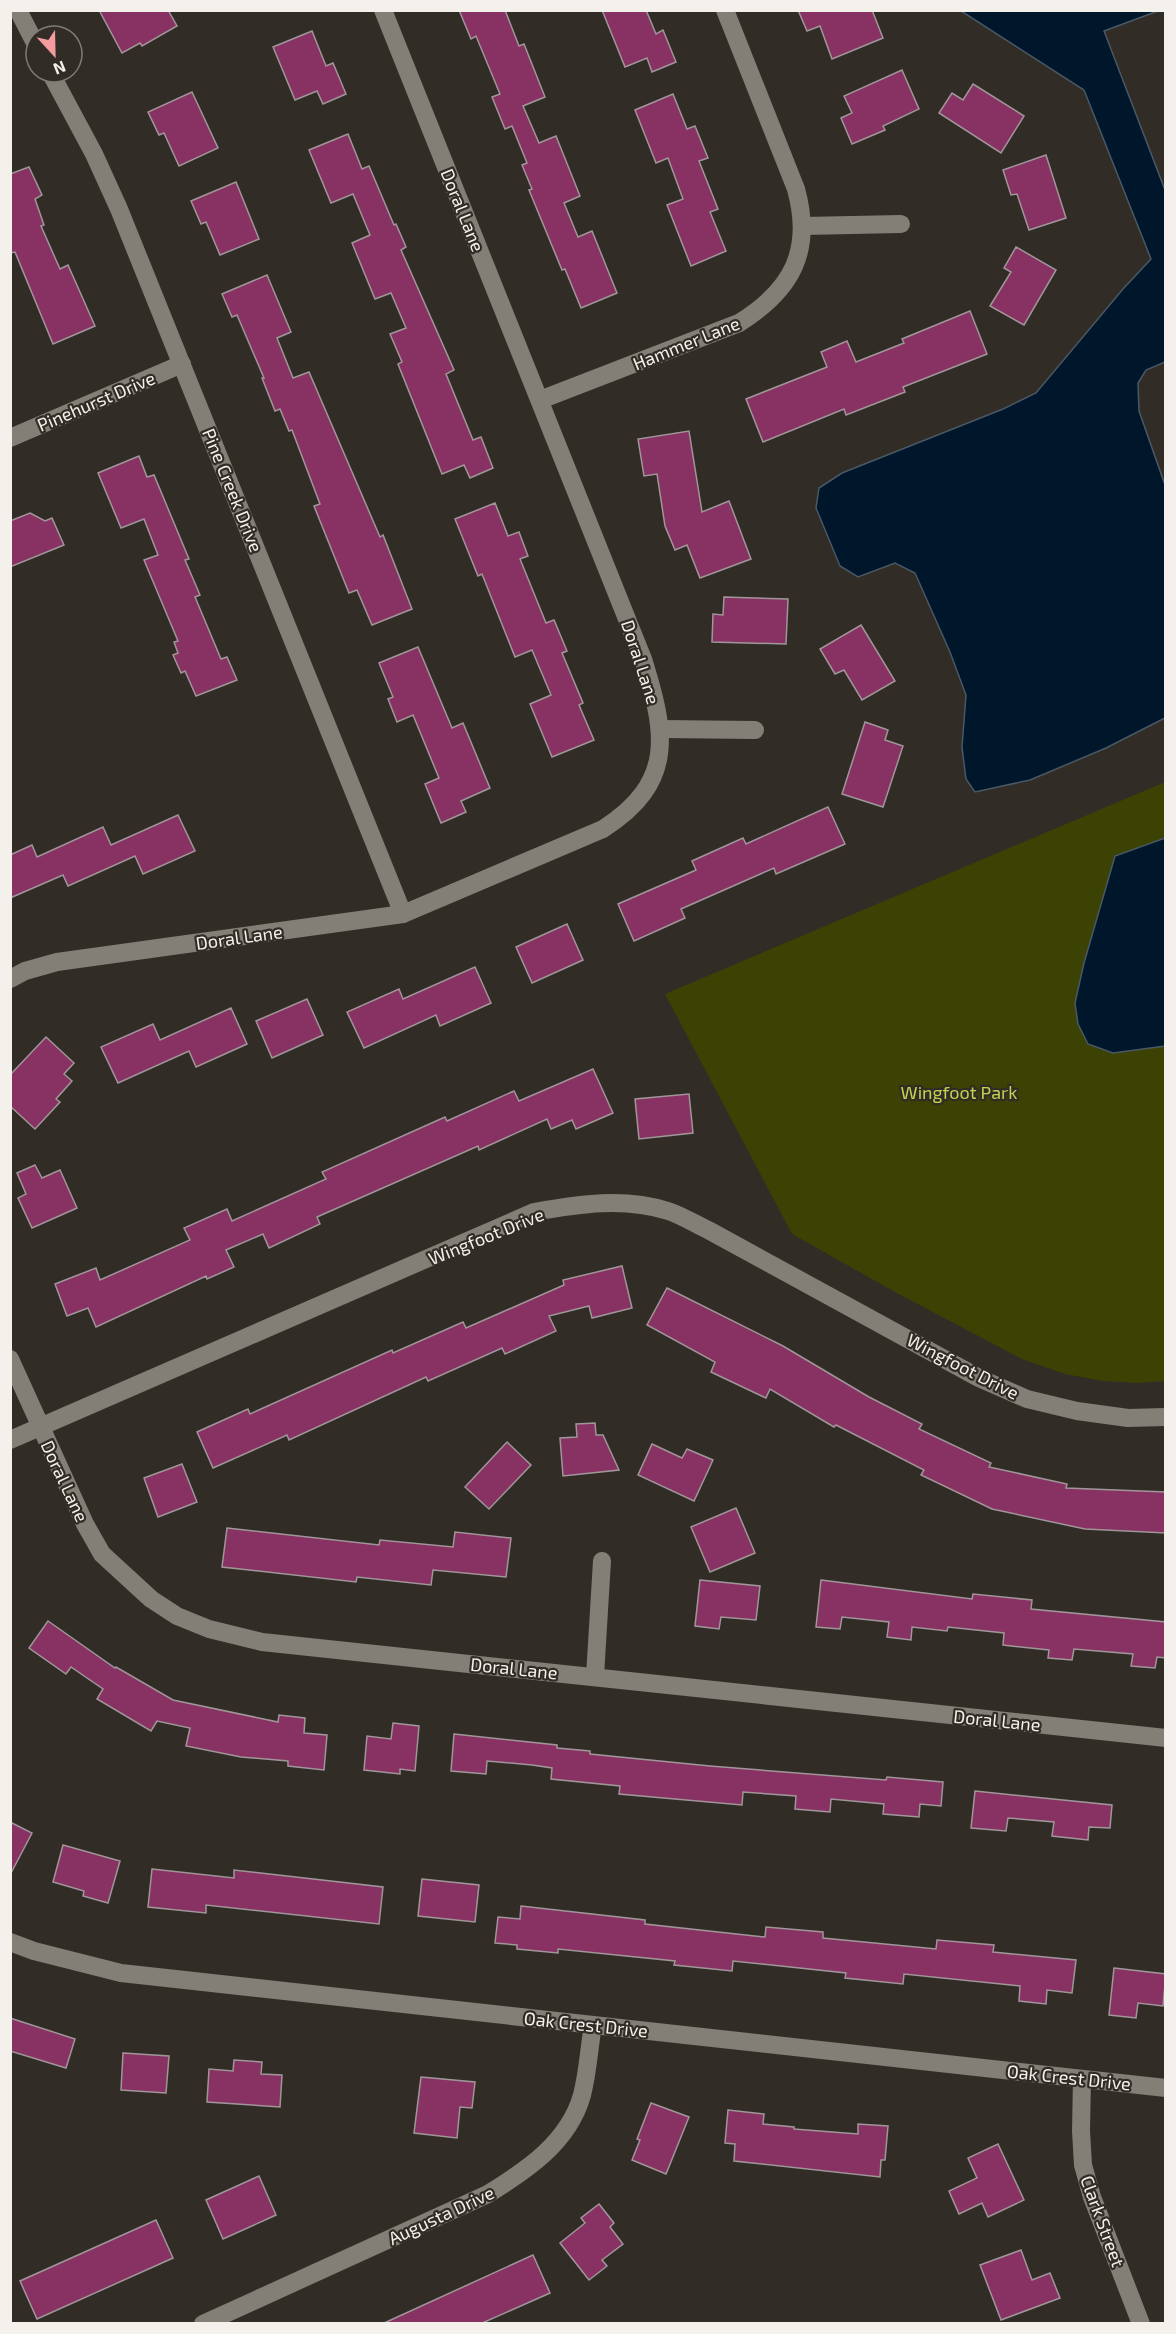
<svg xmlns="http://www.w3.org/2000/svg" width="1176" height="2334" font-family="'Exo 2',sans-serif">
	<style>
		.green { fill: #3b4204 }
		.water { fill: #00162b; stroke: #495865; stroke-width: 1.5 }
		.building { fill: #873262; stroke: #a0969a; stroke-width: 1.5 }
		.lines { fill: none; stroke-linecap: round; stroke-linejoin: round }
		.street { stroke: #837e76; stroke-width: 18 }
		.labels { text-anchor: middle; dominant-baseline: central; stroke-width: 4.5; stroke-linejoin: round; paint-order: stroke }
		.street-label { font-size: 18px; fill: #f4f1ed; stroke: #312d26 }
		.park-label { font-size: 18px; fill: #c1d44e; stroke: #312d26 }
	</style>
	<rect width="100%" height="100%" fill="#312d26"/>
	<path class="green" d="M1165 782V1381L1140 1383 1103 1381 1065 1374 1022 1359 895 1292 792 1234 665 994Z"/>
	<g class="water">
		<path d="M961 11H1158L1104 31 1165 190V362L1146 370 1138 383 1139 411 1165 485V718L1106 748 1030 780 975 792 966 779 962 747 966 695 950 652 915 573 895 563 858 577 840 566 816 508 819 488 842 473 1003 409 1036 393 1123 289 1151 259 1084 90Z"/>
		<path d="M1165 838V1046L1113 1053 1088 1044 1078 1024 1075 1003 1084 963 1115 856Z"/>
	</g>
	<g class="building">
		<path d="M99 10H168L177 26 142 46 140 43 122 53Z"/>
		<path d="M459 10H505L519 46 524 44 545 97 523 106 539 143 556 136 580 196 564 203 578 237 592 231 617 293 581 308 565 269 562 270 529 190 532 189 522 165 527 163 512 126 505 129 492 97 500 94 476 36 471 39Z"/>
		<path d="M602 10H646L656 34 663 30 676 62 652 72 647 58 625 67Z"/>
		<path d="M798 10H872L883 38 832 59 820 26 807 31Z"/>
		<path d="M312 31 326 66 333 63 346 94 323 104 317 91 295 100 273 47Z"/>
		<path d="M902 70 919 109 883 126 885 130 852 144 841 118 852 113 844 96Z"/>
		<path d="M973 84 1024 116 1001 153 939 113 952 93 963 100Z"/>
		<path d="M192 92 218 148 179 166 164 133 159 135 148 112Z"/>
		<path d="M673 94 687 129 695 126 708 158 699 161 718 209 710 212 726 251 691 266 667 205 683 199 668 158 656 163 635 110Z"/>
		<path d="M348 134 362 169 369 166 394 225 396 224 406 247 401 250 454 370 446 374 473 440 481 437 493 468 470 478 464 465 442 474 398 364 402 362 390 334 406 328 391 293 375 299 352 243 370 235 353 194 331 203 309 150Z"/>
		<path d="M1046 155 1066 218 1029 230 1017 194 1011 195 1003 170Z"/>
		<path d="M29 167 42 195 35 199 44 225 41 226 60 269 68 265 95 326 53 344 15 252 10 253V174Z"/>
		<path d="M236 182 259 239 220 255 206 222 201 224 191 201Z"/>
		<path d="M1016 247 1056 270 1024 325 990 306 1011 272 1004 268Z"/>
		<path d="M267 275 291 332 277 338 293 378 309 372 380 537 383 535 412 609 372 625 357 590 349 593 314 506 320 504 292 430 289 431 280 409 275 411 262 378H264L237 315 232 317 222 294Z"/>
		<path d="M970 311 987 354 903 387 905 392 846 415 844 409 763 442 746 399 827 367 821 352 847 341 856 362 904 343 902 339Z"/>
		<path d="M689 431 702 512 729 501 751 559 700 578 687 545 675 550 665 526 657 474 644 476 638 439Z"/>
		<path d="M139 456 147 477 154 475 189 559 185 560 200 595 195 597 221 659 227 657 237 680 196 696 185 671 181 673 173 655 178 653 174 642 178 641 144 560 158 555 144 519 121 528 98 473Z"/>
		<path d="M495 503 508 536 519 532 528 556 520 559 546 623 554 620 567 651 562 653 583 703 579 705 594 740 552 757 530 704 551 695 532 650 515 657 482 574 478 576 455 519Z"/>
		<path d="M30 513 45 521 52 518 64 545 10 567V521Z"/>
		<path d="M724 597 788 599 786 644 712 642 713 614 723 615Z"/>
		<path d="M861 625 895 681 862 700 844 670 835 674 820 649Z"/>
		<path d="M418 647 452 728 463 723 490 788 461 801 466 812 441 823 425 784 439 778 413 715 397 722 388 699 393 697 379 663Z"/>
		<path d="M865 722 888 730 885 740 903 746 883 807 842 794Z"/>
		<path d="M828 807 845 844 776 874 774 868 681 909 685 918 634 941 618 904 696 870 692 861 743 838 746 844Z"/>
		<path d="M178 815 195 851 143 874 135 856 68 886 63 875 10 898V855L32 845 37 857 103 827 111 845Z"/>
		<path d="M567 924 583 960 532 983 516 947Z"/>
		<path d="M475 967 491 1003 440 1026 436 1015 364 1048 347 1012 399 989 403 999Z"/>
		<path d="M307 999 323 1035 272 1058 256 1021Z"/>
		<path d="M231 1008 247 1044 196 1067 189 1051 118 1083 101 1047 153 1024 160 1040Z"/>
		<path d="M46 1037 74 1063 64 1074 72 1081 56 1099 60 1102 35 1129 10 1106V1075Z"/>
		<path d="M593 1069 613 1113 576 1129 572 1120 551 1129 547 1119 479 1150 478 1146 317 1217 320 1224 269 1248 263 1234 226 1250 234 1267 207 1279 206 1276 96 1327 88 1308 67 1316 55 1284 96 1268 100 1280 190 1240 184 1228 227 1209 232 1221 326 1179 322 1172 445 1117 447 1121 514 1091 519 1101Z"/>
		<path d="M689 1094 693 1133 639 1139 635 1099Z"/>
		<path d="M35 1165 42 1178 60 1170 77 1208 32 1228 18 1198 26 1194 17 1173Z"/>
		<path d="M622 1266 632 1308 592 1318 589 1306 549 1316 556 1331 505 1354 502 1348 428 1381 426 1377 289 1440 287 1435 213 1468 197 1432 248 1409 250 1414 392 1350 393 1353 463 1322 466 1328 564 1285 563 1280Z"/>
		<path d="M667 1288 783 1346 869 1397 922 1424 919 1429 991 1463 989 1467 1067 1484 1066 1488 1166 1492V1533L1085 1529 992 1509 921 1475 924 1470 836 1425 834 1427 770 1389 766 1398 711 1372 715 1362 647 1325Z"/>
		<path d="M595 1423 596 1435H603L619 1470 563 1476 560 1438 577 1437 576 1424Z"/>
		<path d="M507 1442 531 1465 489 1509 465 1487Z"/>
		<path d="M652 1444 682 1458 687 1449 713 1460 694 1501 638 1475Z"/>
		<path d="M182 1464 197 1502 158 1517 144 1478Z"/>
		<path d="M736 1508 755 1553 710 1572 691 1527Z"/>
		<path d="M227 1528 379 1545 380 1540 453 1547 455 1532 511 1538 506 1577 433 1570 431 1585 357 1577 356 1582 222 1567Z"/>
		<path d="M700 1580 760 1586 756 1620 721 1617 719 1629 695 1626Z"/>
		<path d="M821 1580 972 1599 973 1594 1032 1600 1031 1609 1166 1622V1658L1157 1657 1155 1668 1131 1666 1133 1654 1074 1649 1072 1660 1048 1658 1049 1650 1003 1645 1004 1633 948 1627 947 1631 912 1627 911 1640 887 1637 889 1622 842 1617 840 1629 816 1627Z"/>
		<path d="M48 1621 115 1668 116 1667 173 1700 278 1722 279 1715 305 1718 304 1733 327 1735 324 1770 288 1766V1761L241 1757 186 1746 190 1728 157 1721 151 1731 97 1699 103 1689 71 1667 66 1674 29 1648Z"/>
		<path d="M393 1723 419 1726 415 1771 400 1769V1774L364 1770 367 1736 391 1739Z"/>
		<path d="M454 1734 557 1745V1748L590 1751V1754L710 1766 886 1780 887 1777 943 1782 941 1806 920 1804 919 1817 883 1814 884 1804 831 1799 830 1812 795 1809 796 1796 743 1792 742 1805 619 1794 620 1786 551 1779 552 1768 532 1765 487 1761 486 1774 451 1771Z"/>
		<path d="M975 1791 1112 1805 1110 1828 1089 1827 1088 1840 1052 1836 1054 1822 1008 1818 1006 1831 971 1828Z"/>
		<path d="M10 1822 32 1833 10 1875Z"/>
		<path d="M63 1845 120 1861 108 1903 83 1896 84 1891 53 1882Z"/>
		<path d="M152 1869 234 1878V1870L383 1887 379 1924 206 1905V1913L148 1907Z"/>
		<path d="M422 1879 479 1885 475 1922 418 1916Z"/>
		<path d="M521 1906 645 1920V1924L765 1937 766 1927 823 1932V1938L936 1949 937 1940 994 1945 993 1952 1076 1960 1072 1993 1047 1990 1046 2004 1019 2001 1020 1986 904 1974 903 1984 845 1978 846 1973 733 1961 732 1971 674 1965 675 1961 558 1949V1953L517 1949V1945L495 1943 498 1917 520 1919Z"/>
		<path d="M1114 1968 1166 1974 1163 2006 1138 2003 1136 2018 1109 2015Z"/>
		<path d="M10 2018 75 2039 66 2068 10 2051Z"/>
		<path d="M123 2053 169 2056 166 2093 121 2090Z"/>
		<path d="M234 2060 262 2062 261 2074 282 2075 280 2107 207 2102 209 2069 233 2071Z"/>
		<path d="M421 2077 475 2082 472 2108 460 2107 457 2138 414 2133Z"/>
		<path d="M651 2103 689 2117 666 2174 632 2160 640 2140 637 2139Z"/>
		<path d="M728 2110 764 2114 763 2124 794 2127V2129L858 2134V2124L888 2126 885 2160H881L880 2177 734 2161 735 2144 725 2143Z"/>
		<path d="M998 2144 1024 2200 988 2217 982 2203 959 2214 949 2191 977 2178 968 2158Z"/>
		<path d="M259 2176 276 2215 223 2239 206 2200Z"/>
		<path d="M599 2204 614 2223 610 2227 623 2244 602 2260 607 2266 589 2280 560 2243 585 2223 581 2218Z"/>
		<path d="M156 2220 173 2258 37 2319 20 2281Z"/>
		<path d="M1021 2250 1032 2280 1050 2273 1060 2298 1001 2320 980 2265Z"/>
		<path d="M533 2255 550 2293 480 2324H382Z"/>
	</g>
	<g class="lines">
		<g class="street">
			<path d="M18 10 36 45"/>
			<path d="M50 72 94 154 119 209 403 914"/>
			<path d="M803 226 901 224"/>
			<path d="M540 400 739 323C792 290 813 251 796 189L725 10"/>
			<path d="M10 438 182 364"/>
			<path d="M660 729 755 730"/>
			<path d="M10 979 25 971 57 962 403 914 603 829C676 782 666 733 643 659L383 10"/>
			<path d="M10 1359 85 1524 102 1554 151 1599 177 1616 209 1629 262 1642 1166 1738"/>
			<path d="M10 1440 534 1212C579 1204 624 1197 668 1211 683 1216 697 1225 710 1231L979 1378 1027 1399 1077 1411 1128 1418 1166 1417"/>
			<path d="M595 1676 602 1561"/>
			<path d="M10 1942 34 1951 121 1973 1166 2088"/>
			<path d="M1082 2079 1081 2131 1083 2165 1092 2197 1141 2324"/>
			<path d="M203 2324 488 2194C527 2170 569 2142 582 2095 588 2072 589 2048 593 2025"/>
		</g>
	</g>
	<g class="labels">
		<g class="street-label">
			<text transform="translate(463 210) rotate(68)">Doral Lane</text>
			<text transform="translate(686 343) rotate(-22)">Hammer Lane</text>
			<text transform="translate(96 401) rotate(-23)">Pinehurst Drive</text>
			<text transform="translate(233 490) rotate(68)">Pine Creek Drive</text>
			<text transform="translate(641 662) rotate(72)">Doral Lane</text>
			<text transform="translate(239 937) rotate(-8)">Doral Lane</text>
			<text transform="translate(486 1236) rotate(-22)">Wingfoot Drive</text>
			<text transform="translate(963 1366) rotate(27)">Wingfoot Drive</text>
			<text transform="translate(65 1481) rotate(65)">Doral Lane</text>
			<text transform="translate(514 1668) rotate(6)">Doral Lane</text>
			<text transform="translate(997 1720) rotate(6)">Doral Lane</text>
			<text transform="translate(586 2024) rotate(6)">Oak Crest Drive</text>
			<text transform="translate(1069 2077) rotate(6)">Oak Crest Drive</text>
			<text transform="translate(441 2215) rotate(-25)">Augusta Drive</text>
			<text transform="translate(1103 2221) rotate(70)">Clark Street</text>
		</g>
		<g class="park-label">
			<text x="959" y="1092">Wingfoot Park</text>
		</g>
	</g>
	<rect width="1176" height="2334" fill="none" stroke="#f4f1ed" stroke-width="24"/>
	<g transform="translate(54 54) rotate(158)"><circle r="28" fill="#312d26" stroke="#7f7b76" stroke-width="1.5"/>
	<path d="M0-4.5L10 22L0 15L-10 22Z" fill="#f49b9f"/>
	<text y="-9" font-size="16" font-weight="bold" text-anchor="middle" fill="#f4f1ed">N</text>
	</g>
</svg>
